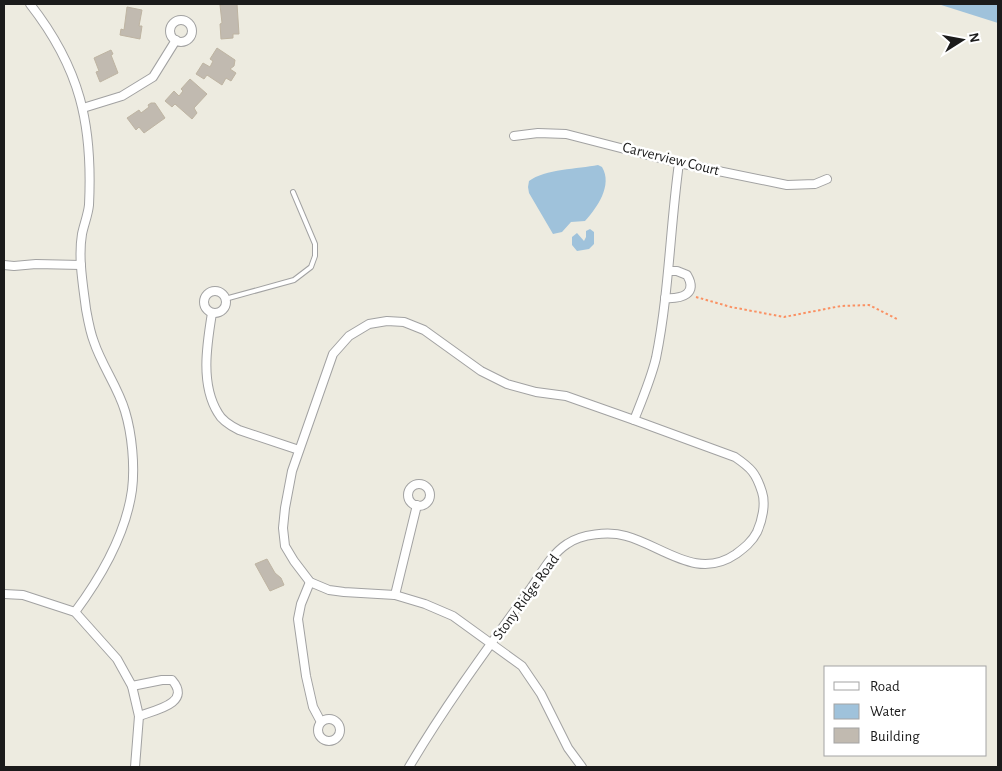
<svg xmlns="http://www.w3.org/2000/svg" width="1002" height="771" font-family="'Alegreya Sans',sans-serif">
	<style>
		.water { fill: #9fc2db }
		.building { fill: #c1bab0; stroke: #beb4a2 }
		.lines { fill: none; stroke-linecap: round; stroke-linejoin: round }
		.lane-casing { stroke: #a2a2a2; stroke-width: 6 }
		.street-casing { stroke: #a2a2a2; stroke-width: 10 }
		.path { stroke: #fa9163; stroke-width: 2; stroke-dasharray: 2.5 2.5; stroke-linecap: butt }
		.lane { stroke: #fff; stroke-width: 4 }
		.street { stroke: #fff; stroke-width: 8 }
		.labels { text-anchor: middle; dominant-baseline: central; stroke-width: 5; stroke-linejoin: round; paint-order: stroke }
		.street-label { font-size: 15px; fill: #1b1b1b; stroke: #fff }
	</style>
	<rect width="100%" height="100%" fill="#edebe0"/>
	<g class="water">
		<path d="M938 4H998V23Z"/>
		<path d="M598 165 602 167C613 185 597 208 585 221L571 222 562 232 553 234 529 193 528 187 529 181C545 169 578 169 598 165Z"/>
		<path d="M590 229 594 232V244L589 249 577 251 572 245V237L577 233 584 241 586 237V231Z"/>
	</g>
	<g class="building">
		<path d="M229 4H237L239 34H233V38L221 39 220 24 222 23 220 5Z"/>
		<path d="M127 7 142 10 139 26H142L140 39 120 35 121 29 124 30Z"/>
		<path d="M217 48 235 60 234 66 230 69 236 73 231 81 226 78 222 85 207 75 204 79 196 74 203 63 210 67 213 61 210 59Z"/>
		<path d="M111 50 113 54 111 55 118 73 100 82 96 72 99 71 94 58Z"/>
		<path d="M190 79 207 94 194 108 197 113 192 119 175 104 172 107 165 101 174 91 179 96 183 91 181 89Z"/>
		<path d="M151 103H155L165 118 144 133 139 127 136 130 127 118 139 110 141 113 149 107 148 105Z"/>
		<path d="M267 559 275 573 281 578 284 585 270 591 255 564Z"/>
	</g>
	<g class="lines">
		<defs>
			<path id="lane" d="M225 299 294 280 311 267 315 256V244L293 192"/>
			<g id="street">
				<path d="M30 4C80 68 93 124 89 205 88 215 84 224 82 234 78 258 83 285 86 309 88 320 90 332 94 342 102 366 118 387 125 411 132 434 135 466 132 490 126 533 101 577 75 612"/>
				<circle cx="181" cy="31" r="11"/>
				<path d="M83 108 122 96 153 77 176 40"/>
				<path d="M514 136 538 133 566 134 679 163 787 185 815 184 827 179"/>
				<path d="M4 265 14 266 36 264 81 265"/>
				<circle cx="215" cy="302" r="11"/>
				<path d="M665 298C682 299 698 294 687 275L677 271H669"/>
				<path d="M212 313C207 344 200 384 218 413 222 421 231 426 239 430L299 450"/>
				<circle cx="419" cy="495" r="11"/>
				<path d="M310 582 301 604 298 619 306 676 313 707 321 722"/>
				<path d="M4 594 23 595 75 612 117 659 132 686 139 716 135 767"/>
				<path d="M395 595 417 505"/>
				<path d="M132 686 162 680H172C192 703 156 710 139 716"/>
				<circle cx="329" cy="730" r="11"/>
				<path d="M409 767C445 706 487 649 529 591 540 576 550 555 567 544 581 534 609 531 626 536 663 546 697 581 736 554 744 548 752 542 757 532 762 521 766 504 762 492 756 473 751 468 735 457L634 420C642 400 651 379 656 358 669 294 670 228 679 163"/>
				<path d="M582 767 568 748 541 694 522 666 453 616 425 604 395 595 344 592 329 590 310 582 294 561 285 546 283 528 285 508 292 471 333 354 349 336 369 324 387 321 404 322 424 330 481 371 507 384 536 392 566 396 634 420"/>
			</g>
		</defs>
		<use href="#lane" class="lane-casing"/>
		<use href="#street" class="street-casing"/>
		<path class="path" d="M696 297 731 307 784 317 841 306 869 305 897 319"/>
		<use href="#lane" class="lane"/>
		<use href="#street" class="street"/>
	</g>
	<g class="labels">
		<g class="street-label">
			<text transform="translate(671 159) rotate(14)">Carverview Court</text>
			<text transform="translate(526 597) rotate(-54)">Stony Ridge Road</text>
		</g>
	</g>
	<rect width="1002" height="771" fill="none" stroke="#1b1b1b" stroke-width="10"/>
	<rect x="824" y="666" width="162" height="90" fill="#ffffff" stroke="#a4a4a4"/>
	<rect x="834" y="682" width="25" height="8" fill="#ffffff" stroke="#a4a4a4"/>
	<text x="870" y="691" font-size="15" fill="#1b1b1b">Road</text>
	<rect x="834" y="704" width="25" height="15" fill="#9fc2db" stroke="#a4a4a4"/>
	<text x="870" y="716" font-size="15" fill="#1b1b1b">Water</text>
	<rect x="834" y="728" width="25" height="15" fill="#c1bab0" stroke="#a4a4a4"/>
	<text x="870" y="741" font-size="15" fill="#1b1b1b">Building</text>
	<g transform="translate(962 40) rotate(79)" stroke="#ffffff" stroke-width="4" paint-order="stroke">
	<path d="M0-4L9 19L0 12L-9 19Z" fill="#1b1b1b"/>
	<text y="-8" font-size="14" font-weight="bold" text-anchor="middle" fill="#1b1b1b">N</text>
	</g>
</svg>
